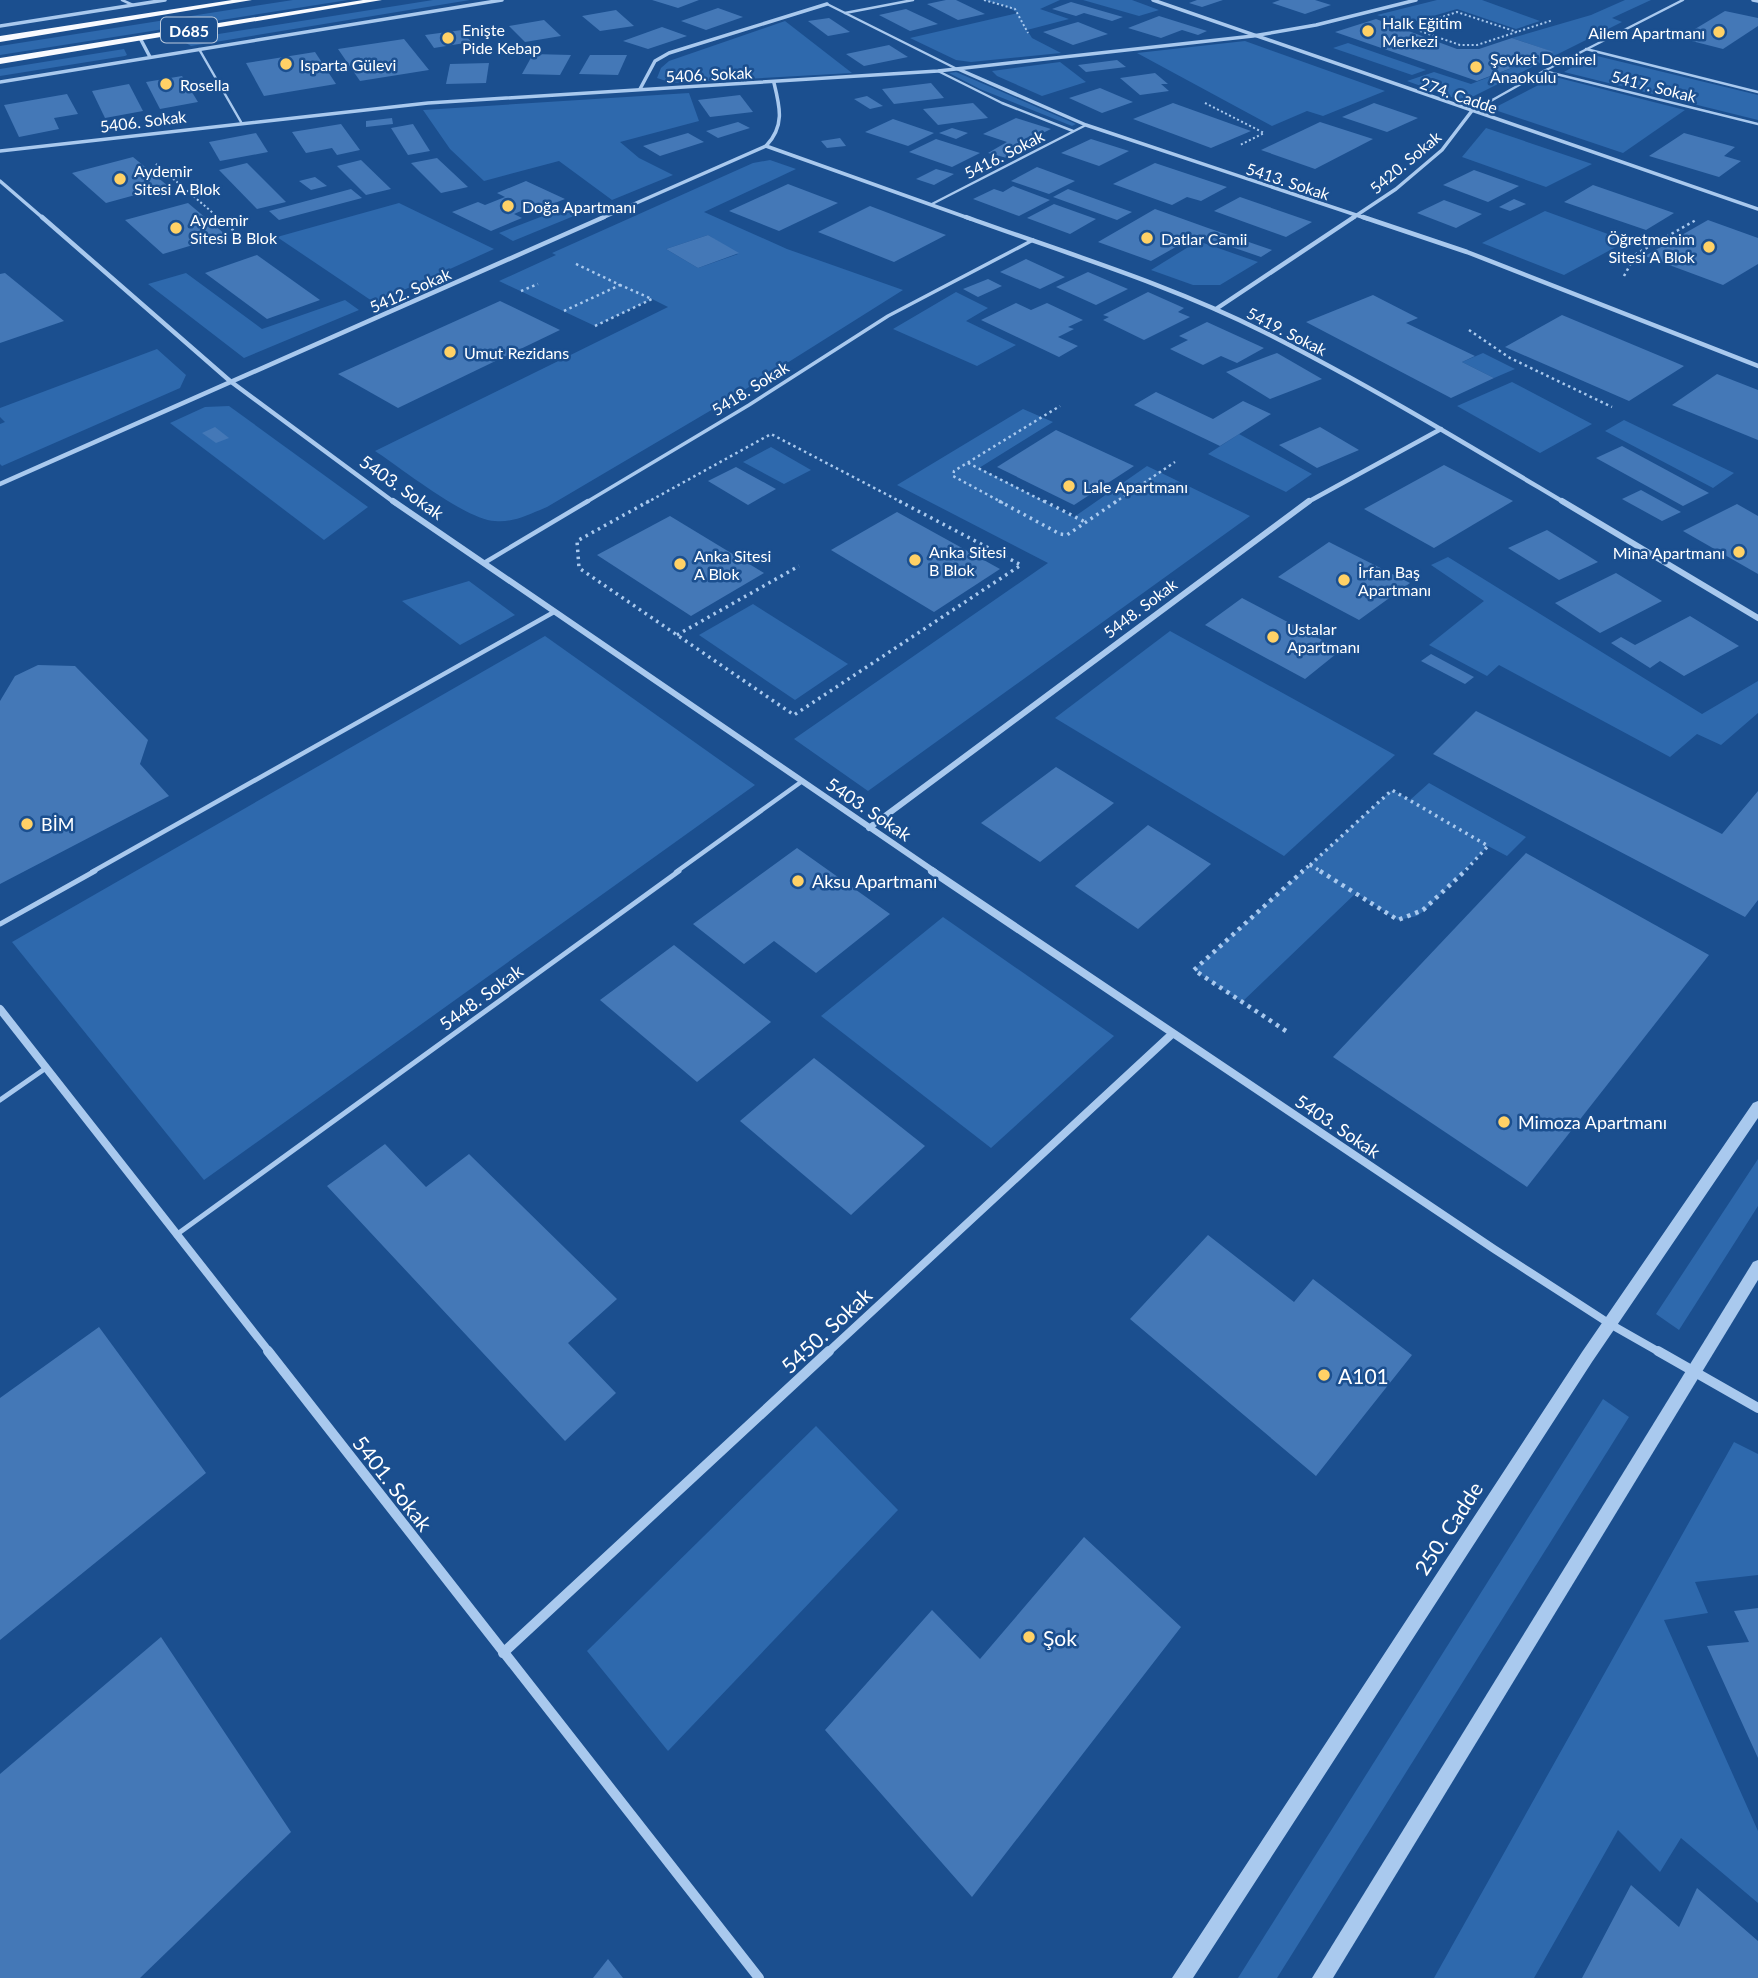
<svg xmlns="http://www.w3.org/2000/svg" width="1758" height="1978" font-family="Lato,sans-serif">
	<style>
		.green { fill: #2e69ad; fill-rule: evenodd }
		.building { fill: #4478b7 }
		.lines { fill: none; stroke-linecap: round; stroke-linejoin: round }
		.path-far3 { stroke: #a9c9ee; stroke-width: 2; stroke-dasharray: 2 2.5; stroke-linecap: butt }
		.path-far2 { stroke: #a9c9ee; stroke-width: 2.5; stroke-dasharray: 2.5 3.5; stroke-linecap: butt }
		.path-far1 { stroke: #a9c9ee; stroke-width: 3.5; stroke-dasharray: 2.5 4.5; stroke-linecap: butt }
		.path { stroke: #a9c9ee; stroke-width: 4.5; stroke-dasharray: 3.5 5; stroke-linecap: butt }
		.service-far3 { stroke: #a9c9ee; stroke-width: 2.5 }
		.service-far2 { stroke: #a9c9ee; stroke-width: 3.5 }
		.service-far1 { stroke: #a9c9ee; stroke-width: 4.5 }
		.service { stroke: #a9c9ee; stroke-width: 5 }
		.minor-far4 { stroke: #a9c9ee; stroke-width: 3.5 }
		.minor-far3 { stroke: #a9c9ee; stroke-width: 4.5 }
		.minor-far2 { stroke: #a9c9ee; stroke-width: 6 }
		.minor-far1 { stroke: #a9c9ee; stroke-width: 8 }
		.minor { stroke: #a9c9ee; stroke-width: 10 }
		.tertiary { fill: #a9c9ee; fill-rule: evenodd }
		.trunk { fill: #f8faff; fill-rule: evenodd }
		.poi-dot { fill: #ffd166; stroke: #1b4f8f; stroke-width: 2.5 }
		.labels { text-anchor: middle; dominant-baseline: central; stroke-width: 5; stroke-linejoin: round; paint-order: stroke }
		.far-poi-label { font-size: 16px; fill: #fff; stroke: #1b4f8f; text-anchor: start }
		.shield { fill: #1b4f8f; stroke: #bbcadd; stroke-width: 2 }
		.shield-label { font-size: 16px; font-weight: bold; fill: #fff }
		.far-street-label { font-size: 16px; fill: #fff; stroke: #1b4f8f }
		.street-label { font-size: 18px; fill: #fff; stroke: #1b4f8f }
		.poi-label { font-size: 18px; fill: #fff; stroke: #1b4f8f; text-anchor: start }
		.near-street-label { font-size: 21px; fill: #fff; stroke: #1b4f8f }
		.near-poi-label { font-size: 21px; fill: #fff; stroke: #1b4f8f; text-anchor: start }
	</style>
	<rect width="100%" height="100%" fill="#1b4f8f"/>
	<g class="green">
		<path d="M293 0H348L0 55V46Z"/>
		<path d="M433 0H470L191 46 181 40Z"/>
		<path d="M984 0H1060L1040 9 1069 19 1027 30 1032 38 1061 53 971 62 956 60 910 38 1018 13 1006 6Z"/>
		<path d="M1083 0H1132L1159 10 1139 16Z"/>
		<path d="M1437 0H1482L1540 21 1516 29 1457 9 1406 24 1377 15Z"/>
		<path d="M1625 0H1651L1612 18 1622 22 1468 99H1457L1407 81 1434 72 1471 84 1553 52 1512 38 1591 15Z"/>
		<path d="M785 21 852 73 672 83 657 78 661 68 669 61Z"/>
		<path d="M1245 41 1385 91 1323 116 1307 111 1272 126 1137 53Z"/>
		<path d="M1348 43 1426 70 1412 75 1333 48Z"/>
		<path d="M124 49 127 55 125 56 0 76V69Z"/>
		<path d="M1593 55 1758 95V120L1564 72Z"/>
		<path d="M1060 62 1086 82 1042 96 997 76 992 71Z"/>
		<path d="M956 72 1076 124 1072 126 980 89 949 73Z"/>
		<path d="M1552 78H1559L1685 110 1623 153 1492 109Z"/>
		<path d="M689 93 699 121 620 142 639 158 673 175 612 200 559 161 484 181 450 149 423 110Z"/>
		<path d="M1486 128 1592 164 1546 187 1462 157Z"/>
		<path d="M770 160 796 169 704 212 787 249 903 290 725 402 547 507C530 514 513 523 495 521 466 520 401 468 375 451L668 307 652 299 595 326 499 281 556 255 552 253 753 163ZM708 235 738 254 698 268 666 249Z"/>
		<path d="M399 203 494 249 375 303 277 237Z"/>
		<path d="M574 204 586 211 513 241 499 233Z"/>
		<path d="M1545 211 1627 241 1564 275 1482 243Z"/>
		<path d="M1198 241 1258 262 1220 285H1193L1151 270Z"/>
		<path d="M186 273 262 329 345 300 359 310 244 358 148 284Z"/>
		<path d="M956 292 988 308 966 321 1016 345 977 366 893 329Z"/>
		<path d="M157 349 186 375 180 388 2 466 0 464V424L5 422 0 417V408Z"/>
		<path d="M1483 353 1515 369 1494 378 1462 362Z"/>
		<path d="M1512 382 1592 424 1540 453 1457 406Z"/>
		<path d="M229 406 368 507 324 540 170 423 205 407Z"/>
		<path d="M1023 409 1053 422 979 468 1074 517 1147 466 1250 516 868 791 794 739 1048 563 897 485Z"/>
		<path d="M1624 420 1734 473 1713 488 1605 431Z"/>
		<path d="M1239 434 1312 474 1286 492 1208 454Z"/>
		<path d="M771 447 811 470 784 484 743 462Z"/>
		<path d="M1448 557 1702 714 1758 681V713L1721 745 1697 734 1670 757 1499 665 1487 676 1429 645 1484 601 1431 565Z"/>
		<path d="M469 581 515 615 460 645 402 601Z"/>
		<path d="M753 604 848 664 795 700 699 635Z"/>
		<path d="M1170 631 1395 755 1284 856 1055 718Z"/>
		<path d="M545 636 755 785 204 1180 12 942Z"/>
		<path d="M1429 783 1526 837 1507 856 1488 846 1425 910 1417 916 1398 920 1356 893 1242 1002 1194 970 1392 790 1410 800Z"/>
		<path d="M943 917 1114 1036 991 1148 821 1016Z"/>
		<path d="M1758 1159V1206L1679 1330 1656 1314Z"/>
		<path d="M1603 1399 1629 1417 1277 1978H1238Z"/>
		<path d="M816 1426 898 1510 668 1751 587 1651Z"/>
		<path d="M1734 1442 1758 1454V1575L1695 1582 1708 1613 1664 1620 1758 1831V1903L1681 1838 1660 1872 1618 1830 1534 1978H1434Z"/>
	</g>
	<g class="building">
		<path d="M652 0H699L678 8Z"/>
		<path d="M946 0H956L985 14 958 20 927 4Z"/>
		<path d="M1197 0H1223L1202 7 1189 3Z"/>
		<path d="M1280 0H1315L1331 5 1305 14 1272 3Z"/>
		<path d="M1071 2 1123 17 1112 21 1084 13 1076 16 1052 9Z"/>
		<path d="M718 8 743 17 706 30 681 21Z"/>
		<path d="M906 9 938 24 910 31 879 15Z"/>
		<path d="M616 10 634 26 600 31 582 16Z"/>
		<path d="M1725 11 1758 18V26L1723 49 1680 38Z"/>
		<path d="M1159 16 1207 31 1198 35 1182 30 1161 38 1128 28Z"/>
		<path d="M829 18 850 32 828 36 808 21Z"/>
		<path d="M1376 19 1457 49H1479L1512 38 1554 52 1477 81 1335 32Z"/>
		<path d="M544 20 561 36 525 42 509 26Z"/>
		<path d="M1078 22 1108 34 1073 45 1043 32Z"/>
		<path d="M662 27 687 36 648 49 623 41Z"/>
		<path d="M462 30 471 42 434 48 425 35Z"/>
		<path d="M404 39 429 70 360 81 338 49Z"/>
		<path d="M889 45 908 57 864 66 846 54Z"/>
		<path d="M315 52 336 84 264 96 246 63Z"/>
		<path d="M533 54 571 55 560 75 522 74Z"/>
		<path d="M590 55H627L618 75 579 74Z"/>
		<path d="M1117 60 1126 67 1086 72 1078 65Z"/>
		<path d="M489 63 486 83 446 84 450 64Z"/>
		<path d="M1155 73 1168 84H1161L1169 91 1140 95 1120 78Z"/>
		<path d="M182 76 198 102 160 109 146 82Z"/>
		<path d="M931 83 944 98 894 104 882 89Z"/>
		<path d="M129 84 143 111 105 118 92 91Z"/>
		<path d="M1100 88 1133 102 1102 113 1069 98Z"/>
		<path d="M67 94 78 114 54 118 59 129 19 137 4 105Z"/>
		<path d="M740 95 753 112 710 117 698 100Z"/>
		<path d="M867 96 883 106 870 109 854 99Z"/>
		<path d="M973 103 988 118 938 125 923 109Z"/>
		<path d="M1173 103 1251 131 1211 148 1133 119Z"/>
		<path d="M1374 103 1418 118 1387 132 1342 117Z"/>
		<path d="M392 118 393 124 366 127V121Z"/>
		<path d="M1016 118 1051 129 1018 145 1026 148 1007 158 988 153 1007 142 983 134Z"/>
		<path d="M893 119 934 133 908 146 865 132Z"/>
		<path d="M738 122 750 128 718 138 706 131Z"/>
		<path d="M1320 122 1373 139 1315 169 1261 150Z"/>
		<path d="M341 124 360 150 337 155 332 148 306 153 292 132Z"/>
		<path d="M413 124 430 151 408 155 391 128Z"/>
		<path d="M952 128 968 133 956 139 939 133Z"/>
		<path d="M256 133 268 152 220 161 209 142Z"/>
		<path d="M688 133 704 142 660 156 643 146Z"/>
		<path d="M1684 133 1735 147 1724 156 1741 161 1719 177 1649 156Z"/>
		<path d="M840 138 846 146 827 148 821 141Z"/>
		<path d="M936 139 980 153 952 167 909 152Z"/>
		<path d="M1091 139 1129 151 1099 166 1061 153Z"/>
		<path d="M133 157 168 186 106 203 72 173Z"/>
		<path d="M437 158 468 187 441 193 411 163Z"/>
		<path d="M361 160 391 189 366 195 337 166Z"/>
		<path d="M247 163 286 202 257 209 219 170Z"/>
		<path d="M1155 163 1227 187 1201 201 1187 197 1172 205 1113 184Z"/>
		<path d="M1037 167 1075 181 1049 194 1011 181Z"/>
		<path d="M936 169 954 174 934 185 916 179Z"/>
		<path d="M1474 170 1519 186 1488 202 1443 185Z"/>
		<path d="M315 177 327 186 311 190 299 181Z"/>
		<path d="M526 181 565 199 537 210 530 207 514 214 522 218 491 231 452 212 478 202 485 205 505 197 497 193Z"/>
		<path d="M788 184 838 203 779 231 729 211Z"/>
		<path d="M1593 185 1674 213 1646 230 1564 202Z"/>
		<path d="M1013 186 1050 200 1019 216 973 199 994 189 1003 192Z"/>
		<path d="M351 189 362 198 279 220 269 211Z"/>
		<path d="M1068 189 1132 212 1117 220 1053 197Z"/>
		<path d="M1240 197 1312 222 1286 237 1214 211Z"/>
		<path d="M1514 199 1526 204 1510 211 1499 207Z"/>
		<path d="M1444 200 1482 214 1456 228 1417 213Z"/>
		<path d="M188 203 226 235 163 254 125 220Z"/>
		<path d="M1054 204 1096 219 1070 234 1027 218Z"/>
		<path d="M870 206 946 235 894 262 818 232Z"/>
		<path d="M1155 209 1208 228 1272 250 1261 257 1197 235 1151 261 1098 242Z"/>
		<path d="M1708 220 1758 238V264L1723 285 1645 256Z"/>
		<path d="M708 235 739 253 698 268 666 249Z"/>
		<path d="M257 255 320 300 267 319 205 273Z"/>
		<path d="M1026 259 1065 277 1040 289 1000 272Z"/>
		<path d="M1088 272 1128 289 1096 305 1056 287Z"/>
		<path d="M5 273 64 321 0 343V274Z"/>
		<path d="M988 279 1002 286 978 297 963 289Z"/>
		<path d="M1148 292 1184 308 1178 312 1190 317 1144 340 1103 320 1109 317 1103 315Z"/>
		<path d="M1373 295 1418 318 1406 323 1475 356 1462 362 1494 378 1451 398 1306 322Z"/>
		<path d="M500 301 560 330 398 408 338 374Z"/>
		<path d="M1016 303 1031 310 1047 303 1083 320 1068 327 1074 329 1058 337 1078 346 1059 357 981 320Z"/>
		<path d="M1562 315 1684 366 1629 401 1505 347Z"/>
		<path d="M1207 322 1264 348 1237 363 1221 356 1203 365 1170 349 1188 340 1179 336Z"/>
		<path d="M1277 353 1322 379 1270 399 1226 372Z"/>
		<path d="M1717 374 1758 390V440L1672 405Z"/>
		<path d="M1156 392 1213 419 1243 401 1271 414 1220 446 1134 405Z"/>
		<path d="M215 427 229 438 216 443 202 433Z"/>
		<path d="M1320 427 1359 450 1317 468 1279 445Z"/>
		<path d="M1056 430 1134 466 1074 505 997 467Z"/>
		<path d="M1622 446 1709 493 1683 506 1596 458Z"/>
		<path d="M1444 465 1513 501 1434 548 1364 509Z"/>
		<path d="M736 467 776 489 748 505 708 481Z"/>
		<path d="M1641 490 1681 512 1662 521 1622 499Z"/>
		<path d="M1737 504 1758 516V574L1683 531Z"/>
		<path d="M897 512 1000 569 934 612 831 550Z"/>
		<path d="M670 516 764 573 691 616 597 555Z"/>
		<path d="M1547 530 1598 562 1559 580 1508 548Z"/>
		<path d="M1329 542 1410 583 1359 620 1278 577Z"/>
		<path d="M1616 573 1662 601 1600 633 1555 603Z"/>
		<path d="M1242 598 1341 650 1305 679 1205 625Z"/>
		<path d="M1690 616 1739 646 1684 676 1660 661 1650 668 1611 643 1621 637 1635 645Z"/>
		<path d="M1431 654 1474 677 1465 684 1421 661Z"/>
		<path d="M38 665 75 666 148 740 140 764 169 796 0 884V701L15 676Z"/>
		<path d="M1476 711 1722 834 1758 791V900L1745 917 1433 754Z"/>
		<path d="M1056 767 1114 803 1040 862 981 823Z"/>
		<path d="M1148 825 1211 864 1138 929 1075 886Z"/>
		<path d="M797 848 890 914 816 973 774 941 744 964 693 924Z"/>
		<path d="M1526 853 1709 955 1527 1187 1333 1057Z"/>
		<path d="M674 945 771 1022 697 1082 600 1000Z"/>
		<path d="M814 1058 925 1146 851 1215 740 1121Z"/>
		<path d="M385 1144 426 1187 469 1154 617 1299 568 1343 616 1393 565 1441 327 1186Z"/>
		<path d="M1208 1235 1294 1302 1313 1279 1412 1355 1316 1476 1130 1319Z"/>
		<path d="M99 1327 206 1473 0 1640V1398Z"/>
		<path d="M1084 1537 1181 1627 972 1897 825 1730 932 1610 980 1659Z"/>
		<path d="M1758 1608V1758L1707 1646 1749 1642 1734 1611Z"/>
		<path d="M161 1637 291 1832 140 1978H0V1774Z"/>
		<path d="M1631 1885 1679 1927 1697 1888 1758 1941V1978H1582Z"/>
		<path d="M608 1959 623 1978H593Z"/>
	</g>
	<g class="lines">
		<g class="path-far3">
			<path d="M984 0 1015 9 1028 33"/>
			<path d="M1439 18 1457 12 1517 32"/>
			<path d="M1420 31 1460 45H1477L1553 20"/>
			<path d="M1205 103 1264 133 1240 145"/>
			<path d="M156 164 220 219"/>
		</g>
		<g class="path-far2">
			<path d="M218 217 242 238"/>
			<path d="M1624 276 1636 254 1696 220"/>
			<path d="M521 291 538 284"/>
			<path d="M564 311 620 285 574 263"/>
			<path d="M595 326 652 299 620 285"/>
			<path d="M1469 330 1510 358 1612 407"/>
			<path d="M968 463 1047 503"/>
			<path d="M646 503 771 434 903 503"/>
			<path d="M1003 503 953 476 954 471 1060 406"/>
			<path d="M1114 503 1175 462"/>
		</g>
		<g class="path-far1">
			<path d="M649 501 577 541 579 568 794 715 1021 565 899 501"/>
			<path d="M999 501 1060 534 1067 535 1117 501"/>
			<path d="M1044 501 1087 523"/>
			<path d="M677 635 799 566"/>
			<path d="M1310 865 1322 872"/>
			<path d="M1310 865 1392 790 1488 846 1464 872"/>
			<path d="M1301 872 1310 865"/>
		</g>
		<g class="path">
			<path d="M1320 871 1398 920 1423 910 1465 871"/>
			<path d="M1286 1031 1194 970 1303 871"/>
		</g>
		<g class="service-far3">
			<path d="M122 0 133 5"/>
			<path d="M827 4 957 69"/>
			<path d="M845 13 913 0"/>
			<path d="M199 49 241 122"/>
			<path d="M1586 49 1758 92"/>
			<path d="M938 71 1002 103 1073 131"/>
			<path d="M1544 71 1758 124"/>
			<path d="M1471 112 1544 71 1683 0"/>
			<path d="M932 204 1086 125"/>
		</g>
		<path class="service-far2" d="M585 503 749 405 888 316 1033 240"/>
		<g class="service-far1">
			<path d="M484 563 588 501"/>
			<path d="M92 872 554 612"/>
			<path d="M676 872 801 782"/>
		</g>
		<g class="service">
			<path d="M0 924 95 871"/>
			<path d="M0 1100 46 1068"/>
			<path d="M176 1235 679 871"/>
		</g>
		<g class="minor-far4">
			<path d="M1153 0 1758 209"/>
			<path d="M1753 0 1758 1"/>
			<path d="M0 26 165 0"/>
			<path d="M140 38 150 57"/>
			<path d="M958 69 1086 125 1368 219"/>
			<path d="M0 82 502 0"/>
			<path d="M640 89 655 61 669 53 827 4"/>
			<path d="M766 146 971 219"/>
			<path d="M0 151 428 103 938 71 1253 36 1316 25 1416 0"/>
			<path d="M0 181 44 219"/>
			<path d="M600 219 766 146C785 126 780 107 774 83"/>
			<path d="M1351 219 1396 189 1442 150 1471 112"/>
		</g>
		<g class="minor-far3">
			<path d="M42 217 230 381 395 503"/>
			<path d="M966 217C1065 253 1169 284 1264 332 1367 384 1466 444 1565 503"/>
			<path d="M1363 217 1467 252 1758 366"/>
			<path d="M1216 309 1354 217"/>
			<path d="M0 484 604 217"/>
			<path d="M1306 503 1441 429"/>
		</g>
		<g class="minor-far2">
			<path d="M393 501 935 872"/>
			<path d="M1562 501 1758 618"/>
			<path d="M869 828 1309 501"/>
		</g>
		<g class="minor-far1">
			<path d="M932 871 1494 1249 1610 1324 1661 1353"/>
			<path d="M0 1009 270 1353"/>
			<path d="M827 1353 1172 1034"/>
		</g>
		<g class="minor">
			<path d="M268 1351 759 1978"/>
			<path d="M1658 1351 1758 1408"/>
			<path d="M503 1653 829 1351"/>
		</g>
		<g class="tertiary">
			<path d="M1758 1101V1118L1592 1362 1193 1978H1172L1582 1352 1753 1103Z"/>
			<path d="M1758 1260V1280L1333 1978H1312L1753 1262Z"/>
		</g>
		<g class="trunk">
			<path d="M232 0H252L0 42V36Z"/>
			<path d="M363 0H382L0 64V58Z"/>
		</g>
	</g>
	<g class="poi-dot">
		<circle cx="1368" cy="31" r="7"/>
		<circle cx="1719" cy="32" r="7"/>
		<circle cx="448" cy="38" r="7"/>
		<circle cx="286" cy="64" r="7"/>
		<circle cx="1476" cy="67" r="7"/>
		<circle cx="166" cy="84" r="7"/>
		<circle cx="120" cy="179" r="7"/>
		<circle cx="508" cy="206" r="7"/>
		<circle cx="176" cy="228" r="7"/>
		<circle cx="1147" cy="238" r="7"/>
		<circle cx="1709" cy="247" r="7"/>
		<circle cx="450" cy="352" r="7"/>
		<circle cx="1069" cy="486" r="7"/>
		<circle cx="1739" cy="552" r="7"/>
		<circle cx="915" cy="560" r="7"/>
		<circle cx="680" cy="564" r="7"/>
		<circle cx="1344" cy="580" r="7"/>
		<circle cx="1273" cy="637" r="7"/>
		<circle cx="27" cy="824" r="7"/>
		<circle cx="798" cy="881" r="7"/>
		<circle cx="1504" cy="1122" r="7"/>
		<circle cx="1324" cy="1375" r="7"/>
		<circle cx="1029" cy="1637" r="7"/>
	</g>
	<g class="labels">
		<g class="far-poi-label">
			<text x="1382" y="22">Halk Eğitim<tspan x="1382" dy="18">Merkezi</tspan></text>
			<text x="462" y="29">Enişte<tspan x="462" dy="18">Pide Kebap</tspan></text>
			<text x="1705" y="32" text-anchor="end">Ailem Apartmanı</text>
			<text x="1490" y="58">Şevket Demirel<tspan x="1490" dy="18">Anaokulu</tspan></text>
			<text x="300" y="64">Isparta Gülevi</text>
			<text x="180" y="84">Rosella</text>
			<text x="134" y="170">Aydemir<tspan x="134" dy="18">Sitesi A Blok</tspan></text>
			<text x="522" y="206">Doğa Apartmanı</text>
			<text x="190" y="219">Aydemir<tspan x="190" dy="18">Sitesi B Blok</tspan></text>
			<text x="1161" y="238">Datlar Camii</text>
			<text x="1695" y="238" text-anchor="end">Öğretmenim<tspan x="1695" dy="18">Sitesi A Blok</tspan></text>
			<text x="464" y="352">Umut Rezidans</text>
			<text x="1083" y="486">Lale Apartmanı</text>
			<text x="929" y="551">Anka Sitesi<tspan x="929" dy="18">B Blok</tspan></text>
			<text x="1725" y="552" text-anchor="end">Mina Apartmanı</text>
			<text x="694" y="555">Anka Sitesi<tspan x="694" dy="18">A Blok</tspan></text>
			<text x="1358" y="571">İrfan Baş<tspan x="1358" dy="18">Apartmanı</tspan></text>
			<text x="1287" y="628">Ustalar<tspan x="1287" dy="18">Apartmanı</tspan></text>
		</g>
		<rect class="shield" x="161" y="17.5" width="56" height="25" rx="5"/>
		<g class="shield-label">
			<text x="189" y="30">D685</text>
		</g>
		<g class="far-street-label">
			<text transform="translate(709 74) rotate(-3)">5406. Sokak</text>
			<text transform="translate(1654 86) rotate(14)">5417. Sokak</text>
			<text transform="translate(1459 95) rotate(19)">274. Cadde</text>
			<text transform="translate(143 121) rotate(-7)">5406. Sokak</text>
			<text transform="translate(1004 154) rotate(-27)">5416. Sokak</text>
			<text transform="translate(1405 162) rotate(-40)">5420. Sokak</text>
			<text transform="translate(1288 181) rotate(18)">5413. Sokak</text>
			<text transform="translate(410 290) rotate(-24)">5412. Sokak</text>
			<text transform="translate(1287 331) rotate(27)">5419. Sokak</text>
			<text transform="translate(750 388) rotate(-32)">5418. Sokak</text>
			<text transform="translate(1140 608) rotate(-37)">5448. Sokak</text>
		</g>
		<g class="street-label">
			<text transform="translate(402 487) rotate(35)">5403. Sokak</text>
			<text transform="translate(869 809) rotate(34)">5403. Sokak</text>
			<text transform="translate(481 997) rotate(-36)">5448. Sokak</text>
			<text transform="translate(1338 1126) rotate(34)">5403. Sokak</text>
		</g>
		<g class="poi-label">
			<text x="41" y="824">BİM</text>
			<text x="812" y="881">Aksu Apartmanı</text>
			<text x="1518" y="1122">Mimoza Apartmanı</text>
		</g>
		<g class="near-street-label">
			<text transform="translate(826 1330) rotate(-43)">5450. Sokak</text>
			<text transform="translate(393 1483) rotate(52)">5401. Sokak</text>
			<text transform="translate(1448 1528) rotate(-57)">250. Cadde</text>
		</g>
		<g class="near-poi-label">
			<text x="1338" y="1375">A101</text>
			<text x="1043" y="1637">Şok</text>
		</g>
	</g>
</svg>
